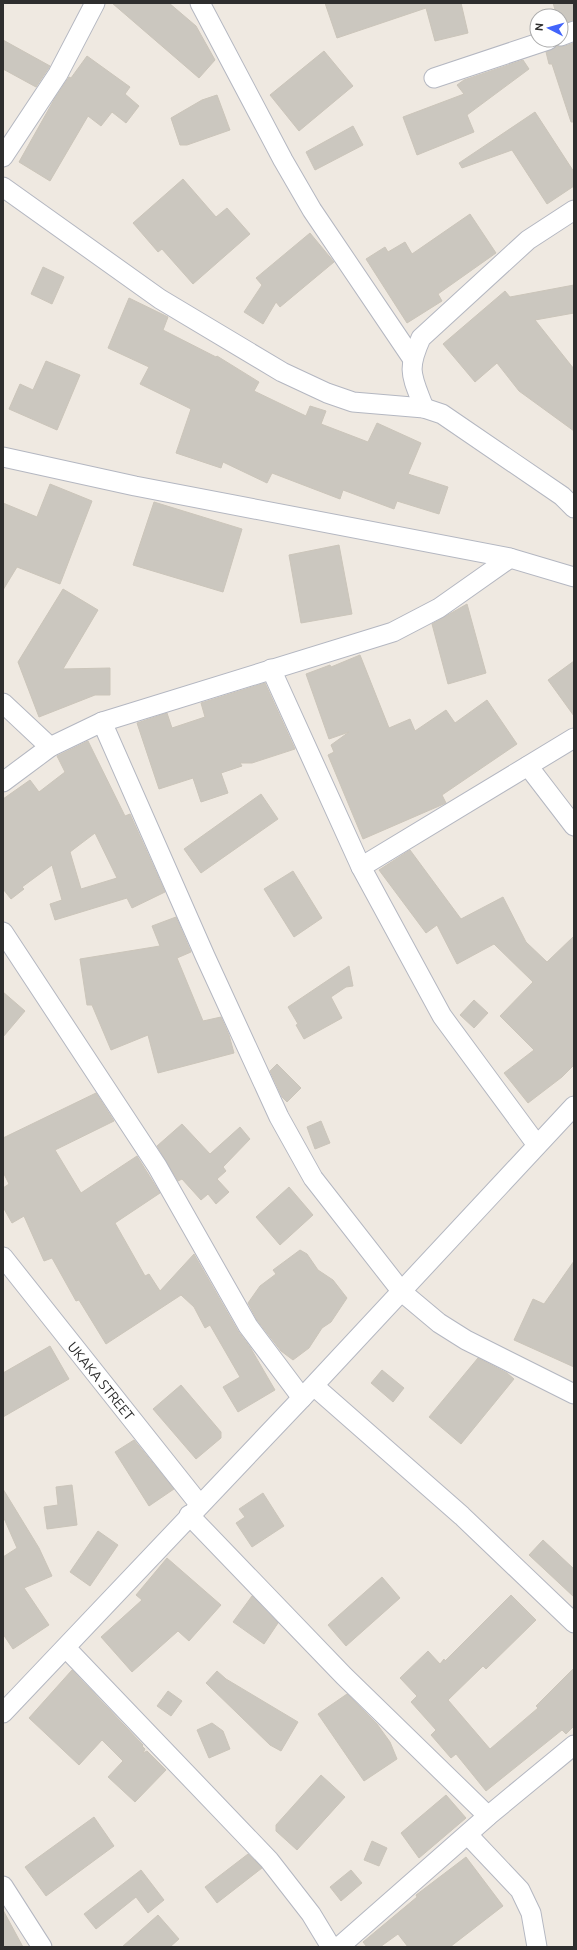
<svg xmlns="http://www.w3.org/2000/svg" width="577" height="1950" font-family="Ubuntu,sans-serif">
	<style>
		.building { fill: #cbc7bf; stroke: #cbc5ba; fill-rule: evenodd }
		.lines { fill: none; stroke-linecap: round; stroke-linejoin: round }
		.minor-casing { stroke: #b4b7c1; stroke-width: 21 }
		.minor { stroke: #fff; stroke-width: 19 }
		.labels { text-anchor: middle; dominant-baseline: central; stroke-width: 3; stroke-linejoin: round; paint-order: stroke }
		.street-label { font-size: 14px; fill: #2e2e2e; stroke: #fff }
	</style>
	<rect width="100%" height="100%" fill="#efe9e1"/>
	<g class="building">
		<path d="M112 3H169L196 26 215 60 199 78Z"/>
		<path d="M325 3H461L468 33 435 41 426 8 337 38Z"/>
		<path d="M553 3H574V20L561 24V16H557Z"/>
		<path d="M3 40 50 66 36 87 3 69Z"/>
		<path d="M574 43V122H571L552 64H549L546 52 557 46H565Z"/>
		<path d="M324 51 353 86 299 131 270 95Z"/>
		<path d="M87 56 130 87 125 94 139 106 126 123 112 112 101 126 88 116 50 181 19 162 55 98 69 77 71 78Z"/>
		<path d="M523 60 529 69 467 115 474 132 417 155 403 117 464 94 457 85 464 80Z"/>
		<path d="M217 95 230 130 187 145H180L171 118 202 100Z"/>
		<path d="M535 112 574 172V186L547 204 512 150 462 168 459 163Z"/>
		<path d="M353 126 363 145 315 170 306 152Z"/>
		<path d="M183 179 216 217 227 208 250 234 193 284 162 249 158 252 133 223Z"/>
		<path d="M470 214 496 253 438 294 442 301 407 323 366 259 385 247 388 252 405 242 412 254Z"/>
		<path d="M310 233 334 262 280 307 276 302 263 324 244 312 262 285 256 278Z"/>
		<path d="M43 267 64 277 52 304 31 294Z"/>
		<path d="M574 285V313L535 320 574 369V431L519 391 497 363 475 382 443 344 505 291 510 297Z"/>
		<path d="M129 298 168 317 163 330 216 357 217 356 259 382 254 391 306 416 310 406 326 411 321 424 368 442 377 423 421 443 408 474 448 487 439 514 397 501 394 509 343 490 340 499 272 473 267 483 223 462 221 468 176 453 191 409 140 384 149 367 108 348Z"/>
		<path d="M46 361 80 375 57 430 9 409 20 384 33 390Z"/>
		<path d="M50 484 92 501 60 584 17 567 3 590V503L37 517Z"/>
		<path d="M154 502 242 529 223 592 133 565Z"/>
		<path d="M339 545 352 614 301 623 289 555Z"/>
		<path d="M63 589 98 610 63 669 110 668V695H95L39 717 18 662Z"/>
		<path d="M467 604 486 673 448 684 432 624Z"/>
		<path d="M360 655 389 728 410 719 415 731 446 710 455 723 487 700 517 744 442 795 446 803 363 839 328 755 334 752 331 745 349 732 329 739 306 674 330 665 331 667Z"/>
		<path d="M574 661V716L548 680Z"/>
		<path d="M265 683 295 749 252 763H240L242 766 221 773 228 793 201 802 193 778 159 789 137 723 167 713 172 728 205 717 201 703Z"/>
		<path d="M88 741 125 816 130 814 165 892 132 908 127 898 55 920 50 904 62 900 52 865 22 887 24 889 11 899 3 889V799L30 780 39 792 65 772 57 756ZM95 833 117 878 81 889 70 852Z"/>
		<path d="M261 794 278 819 201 873 184 849Z"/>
		<path d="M410 850 461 919 503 897 526 942 547 962 574 936V1065L562 1077 528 1103 504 1073 534 1050 500 1016 533 982 494 944 457 964 437 925 426 933 379 870Z"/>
		<path d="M293 871 322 918 294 937 264 889Z"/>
		<path d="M176 917 191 952 177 958 203 1021 221 1017 229 1035 234 1053 158 1073 148 1035 111 1050 92 1005H87L80 959 160 946 152 926Z"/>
		<path d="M349 966 353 986 346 987 331 997 342 1018 304 1039 296 1025 298 1024 288 1007Z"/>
		<path d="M3 992 25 1011 3 1037Z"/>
		<path d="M474 1000 488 1013 474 1028 460 1015Z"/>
		<path d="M277 1064 301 1088 287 1102 282 1097 270 1071Z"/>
		<path d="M96 1093 114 1121 55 1150 81 1193 137 1156 160 1193 115 1223 145 1276 149 1274 160 1291 194 1254 238 1331 250 1347 275 1390 238 1412 223 1387 240 1377 210 1325 205 1328 194 1307 181 1295 106 1344 79 1300 76 1301 52 1258 44 1261 24 1216 12 1223 3 1207V1188L9 1184 3 1172V1138Z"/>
		<path d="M321 1121 330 1143 315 1149 307 1127Z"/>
		<path d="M182 1124 210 1154 240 1127 250 1139 223 1167 226 1171 217 1179 229 1192 216 1204 208 1194 201 1200 182 1179 178 1181 157 1146Z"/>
		<path d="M289 1187 313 1215 280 1245 256 1217Z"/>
		<path d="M300 1250 307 1254 318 1270 333 1280 347 1298 331 1322 322 1328 309 1348 293 1360 281 1351 257 1320 248 1303 260 1286 276 1274 273 1270Z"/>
		<path d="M574 1261V1367L514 1340 533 1299 544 1304Z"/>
		<path d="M50 1346 69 1379 3 1417V1373Z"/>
		<path d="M478 1358 507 1373 514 1379 461 1444 429 1417Z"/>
		<path d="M382 1370 404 1388 393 1402 371 1383Z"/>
		<path d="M181 1385 221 1432V1438L196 1459 153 1409Z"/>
		<path d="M134 1440 174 1489 149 1506 115 1452Z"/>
		<path d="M72 1485 77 1525 47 1529 44 1507 58 1505 56 1487Z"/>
		<path d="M3 1489 39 1548 52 1576 24 1588 49 1625 13 1649 3 1634V1557L17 1548 3 1516Z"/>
		<path d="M263 1493 284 1526 252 1547 236 1523 245 1517 239 1509Z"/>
		<path d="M98 1531 118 1545 90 1586 70 1572Z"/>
		<path d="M543 1540 574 1569V1597L529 1555Z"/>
		<path d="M167 1558 221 1605 189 1641 178 1631 132 1672 101 1637 142 1600 136 1595Z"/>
		<path d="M382 1577 400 1598 346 1646 328 1625Z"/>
		<path d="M511 1595 536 1620 486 1669 483 1666 448 1700 490 1749 538 1708 536 1706 574 1668V1726L566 1734 562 1730 486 1791 456 1754 451 1758 431 1735 436 1730 411 1702 417 1696 400 1678 428 1651 440 1664 444 1659 445 1661Z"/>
		<path d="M252 1596 278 1623 264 1644 233 1622Z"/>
		<path d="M72 1670 143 1745 142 1746 145 1749 143 1753 147 1751 166 1770 135 1802 108 1777 123 1761 102 1740 79 1765 29 1718Z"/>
		<path d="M217 1671 226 1679 298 1722 281 1751 270 1745 206 1683Z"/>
		<path d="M168 1691 182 1701 171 1716 157 1706Z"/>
		<path d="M347 1694 377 1724 390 1742 397 1759 364 1781 318 1714Z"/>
		<path d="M212 1723 223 1731 230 1749 209 1758 197 1730Z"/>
		<path d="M321 1775 345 1797 297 1850 276 1831V1825Z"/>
		<path d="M446 1795 466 1818 419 1858 401 1833Z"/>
		<path d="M94 1817 114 1846 46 1896 25 1867Z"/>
		<path d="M372 1841 387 1848 379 1866 364 1860Z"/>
		<path d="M248 1854 262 1868 217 1903 205 1887Z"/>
		<path d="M466 1857 503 1906 450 1947H408L398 1934 380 1947H367L363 1942 417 1897 416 1895Z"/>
		<path d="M141 1870 164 1900 148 1913 136 1897 96 1929 84 1914Z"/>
		<path d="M351 1870 362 1883 341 1901 330 1887Z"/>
		<path d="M3 1910 23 1947H3Z"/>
		<path d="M158 1915 179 1939 170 1947H122Z"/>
	</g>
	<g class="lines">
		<defs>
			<g id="minor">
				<path d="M200 3 283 160 312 210 412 358"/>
				<path d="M561 36 574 31"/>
				<path d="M434 78 548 40"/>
				<path d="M3 157 58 74 95 3"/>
				<path d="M3 187 160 299 282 372 327 393 353 402 424 408 442 414 562 496 574 508"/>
				<path d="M424 408C412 376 406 371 421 338L528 240 574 210"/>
				<path d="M3 457 135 486 510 558 574 577"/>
				<path d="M271 669 361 867 442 1016 537 1145"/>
				<path d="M3 703 50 747"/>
				<path d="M102 722 205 956 279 1117 313 1178 402 1292 439 1323 466 1340 574 1394"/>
				<path d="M528 766 574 826"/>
				<path d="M3 782 50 747 102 722 393 632 439 608 510 558"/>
				<path d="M361 867 574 738"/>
				<path d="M3 932 157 1166 248 1326 302 1398"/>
				<path d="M3 1257 200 1505"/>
				<path d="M314 1386 462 1516 574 1623"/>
				<path d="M189 1515 344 1676 488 1816"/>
				<path d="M66 1648 269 1860 311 1914 331 1947"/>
				<path d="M3 1713 302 1398 574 1106"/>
				<path d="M468 1835 520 1890 531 1913 537 1947"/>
				<path d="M3 1886 42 1947"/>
				<path d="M339 1947 488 1816 574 1745"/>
			</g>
		</defs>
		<use href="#minor" class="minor-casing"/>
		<use href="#minor" class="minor"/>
	</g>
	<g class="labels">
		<g class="street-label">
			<text transform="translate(101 1381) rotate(51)">UKAKA STREET</text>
		</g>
	</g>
	<rect width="577" height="1950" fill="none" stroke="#2e2e2e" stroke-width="8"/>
	<g transform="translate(549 28) rotate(276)"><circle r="19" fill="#ffffff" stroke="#ababab"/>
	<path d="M0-3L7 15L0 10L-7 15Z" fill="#4264fb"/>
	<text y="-6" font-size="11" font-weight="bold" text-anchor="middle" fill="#2e2e2e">N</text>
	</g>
</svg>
